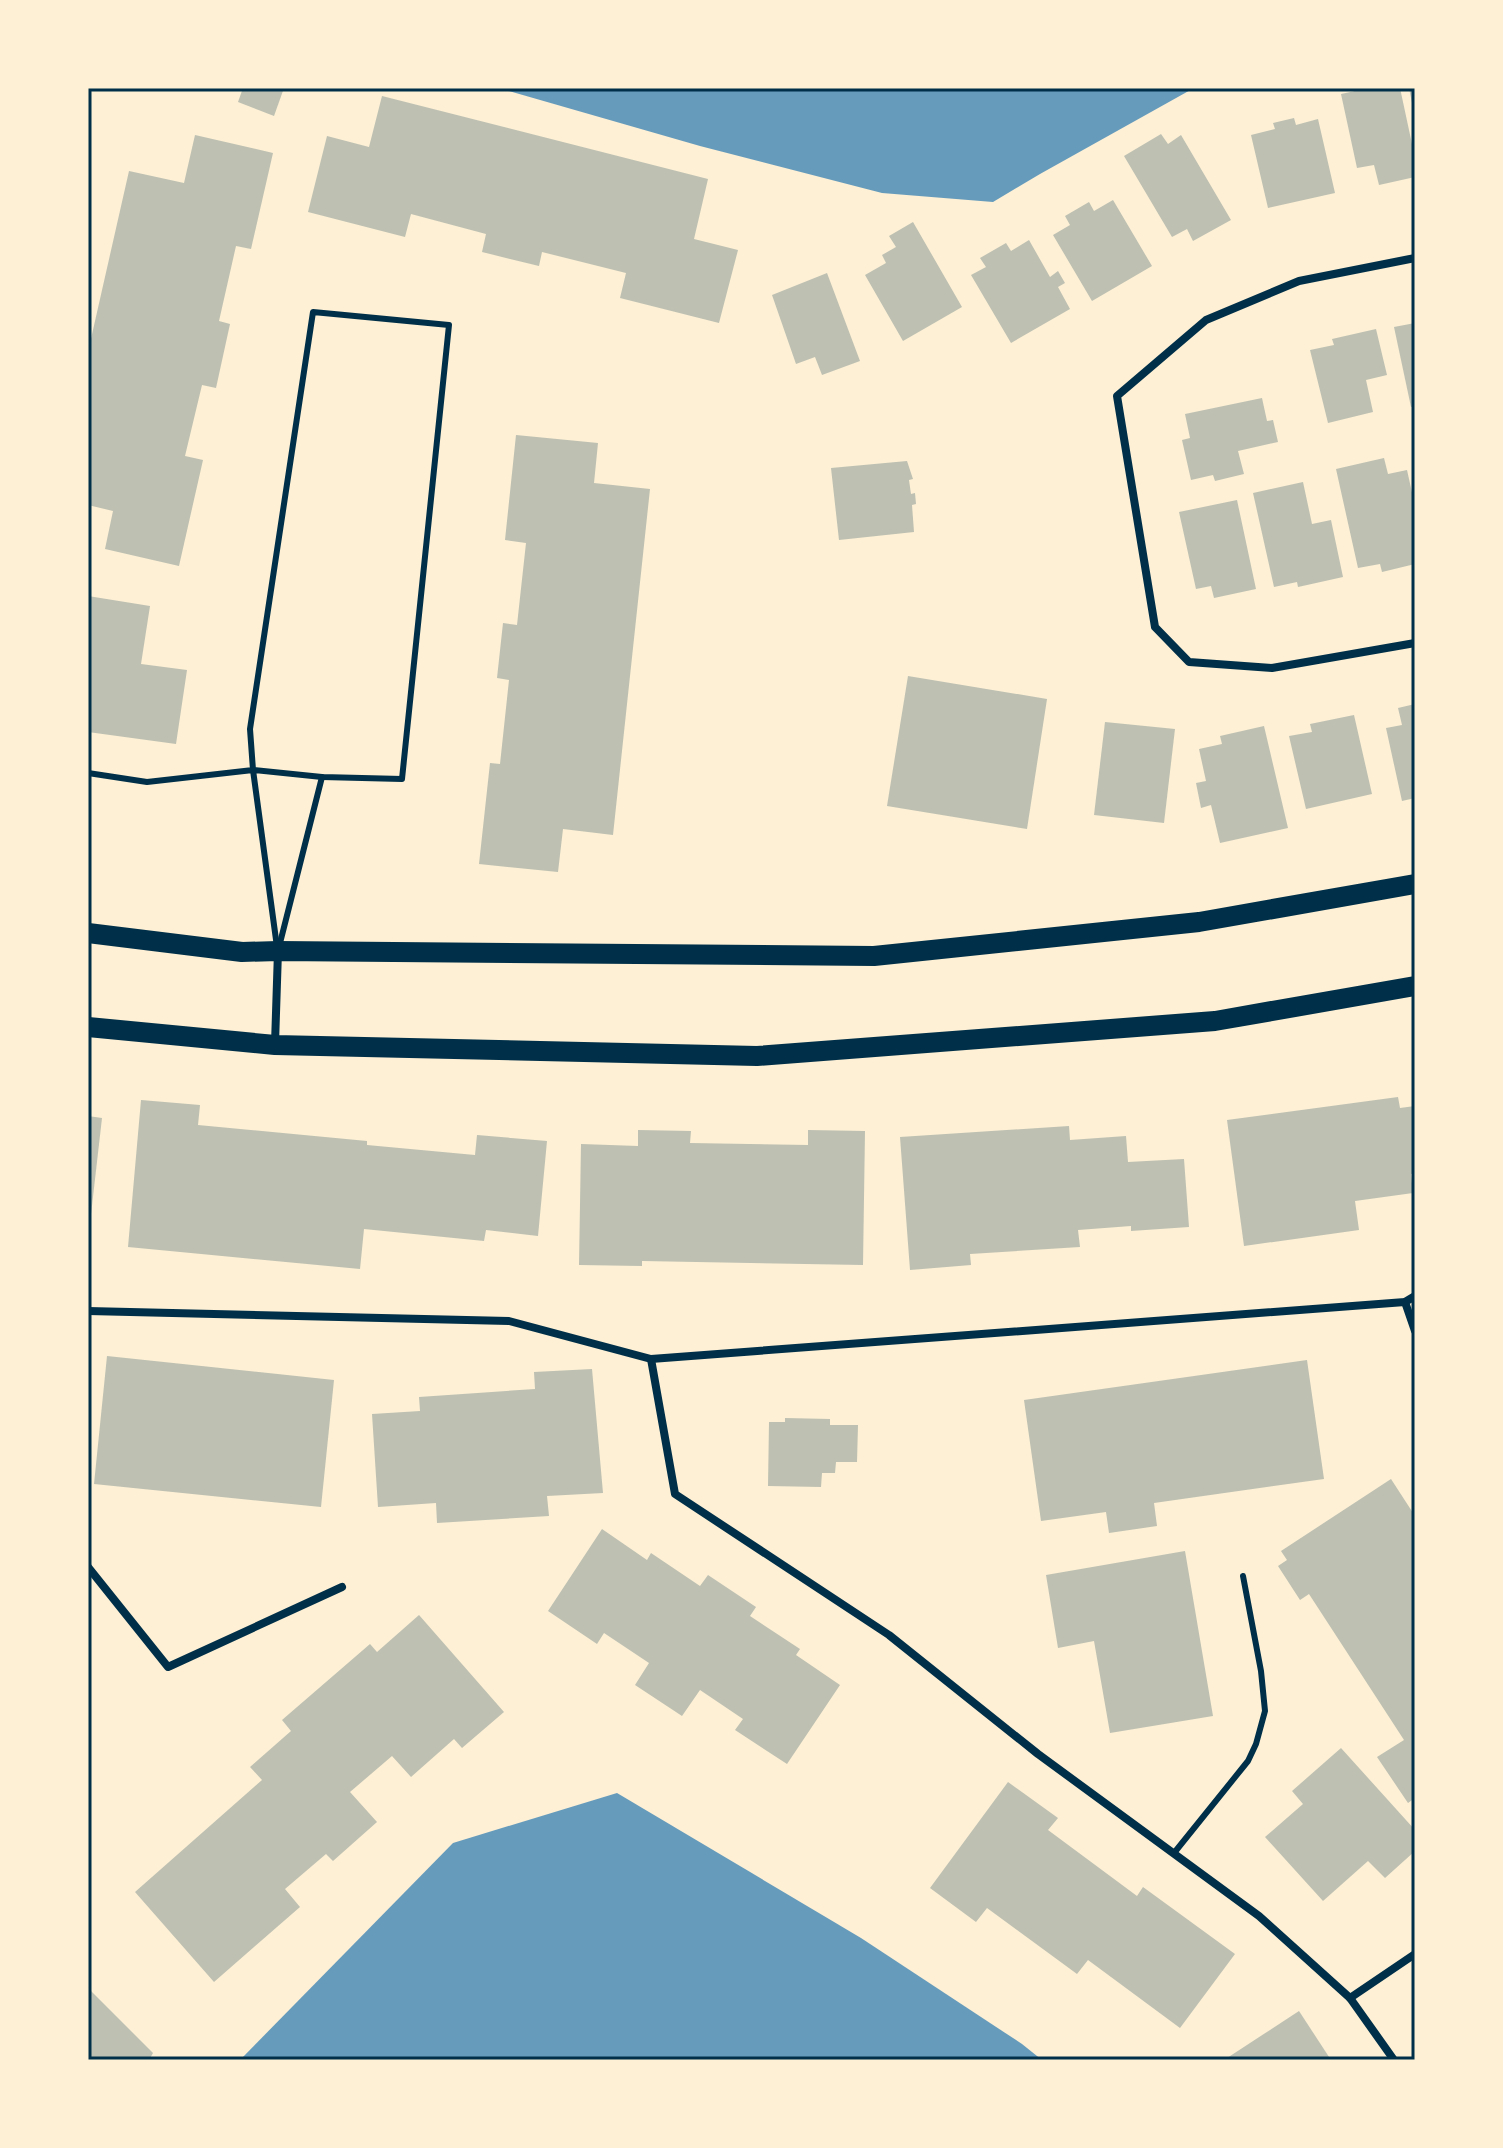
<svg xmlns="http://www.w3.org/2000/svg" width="1503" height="2148" font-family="'Space Grotesk',sans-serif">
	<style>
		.water { fill: #669bbc }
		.building { fill: #bec0b2 }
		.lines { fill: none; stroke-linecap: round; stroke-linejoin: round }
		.service { stroke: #003049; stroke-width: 6 }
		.minor { stroke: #003049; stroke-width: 8 }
		.primary { stroke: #003049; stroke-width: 20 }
		.neatline { fill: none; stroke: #003049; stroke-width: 3 }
	</style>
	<rect width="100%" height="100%" fill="#fdf0d5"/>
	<g class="water">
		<path d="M498 88H1194L1040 174 993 202 882 193 700 146Z"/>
		<path d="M617 1793 861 1938 1022 2044 1042 2060H240L453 1843Z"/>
	</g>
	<g class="building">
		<path d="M243 88H284L274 116 238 102Z"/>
		<path d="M1369 88H1400L1415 158V177L1379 185 1374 165 1357 168 1341 94Z"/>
		<path d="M1409 88H1415V113H1414Z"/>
		<path d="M382 96 708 179 694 239 738 250 719 323 620 298 626 273 542 252 539 266 482 252 486 234 411 214 405 237 308 212 327 136 369 147Z"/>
		<path d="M1294 118 1296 125 1318 119 1335 193 1268 208 1251 135 1275 129 1273 123Z"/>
		<path d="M1161 134 1168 144 1181 135 1231 220 1193 241 1187 229 1172 237 1124 156Z"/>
		<path d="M195 135 273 153 251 249 236 246 219 321 230 324 216 388 202 385 185 456 203 460 179 566 105 549 113 511 88 505V352L129 171 184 183Z"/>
		<path d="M1113 200 1152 266 1092 301 1053 235 1070 225 1065 216 1089 202 1094 211Z"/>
		<path d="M913 222 962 307 903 341 865 275 886 263 882 255 896 247 889 236Z"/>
		<path d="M1029 240 1050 277 1058 271 1065 283 1058 287 1070 309 1011 343 971 275 986 267 980 258 1006 243 1011 251Z"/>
		<path d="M827 273 860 361 822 375 815 357 796 364 772 295Z"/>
		<path d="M1415 323V406L1411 407 1394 327Z"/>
		<path d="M1376 329 1387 375 1366 380 1373 412 1328 423 1310 350 1334 345 1332 339Z"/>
		<path d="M1262 398 1267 421 1273 420 1278 442 1238 451 1244 474 1215 481 1213 475 1191 480 1182 440 1190 438 1185 414Z"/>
		<path d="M516 435 598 443 594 483 650 489 613 835 563 829 558 872 479 864 490 763 500 764 509 680 497 678 503 623 517 625 526 543 505 540Z"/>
		<path d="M1384 458 1388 474 1407 470 1415 506V564L1382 572 1380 564 1358 568 1336 469Z"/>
		<path d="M907 461 913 479 909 480 911 494 915 493 916 504 912 505 914 532 839 540 831 468Z"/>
		<path d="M1303 482 1312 524 1331 520 1343 577 1298 587 1297 582 1274 587 1253 493Z"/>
		<path d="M1237 500 1256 589 1214 598 1211 586 1196 589 1179 512Z"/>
		<path d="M88 596 150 606 141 664 187 670 176 744 88 732Z"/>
		<path d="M908 676 1047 699 1027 829 887 806Z"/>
		<path d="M1415 704V798L1402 801 1386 728 1402 725 1398 708Z"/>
		<path d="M1354 715 1372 794 1306 809 1289 736 1312 732 1310 724Z"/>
		<path d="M1105 722 1175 729 1164 823 1094 815Z"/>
		<path d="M1264 726 1288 828 1220 843 1211 805 1201 808 1196 783 1206 781 1199 749 1222 744 1220 736Z"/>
		<path d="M1398 1097 1400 1108 1415 1106V1173L1411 1174 1413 1193 1355 1201 1359 1230 1244 1246 1227 1120Z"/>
		<path d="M141 1100 200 1105 198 1125 367 1141V1145L475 1155 477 1135 547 1141 538 1236 486 1230 484 1241 364 1229 360 1269 128 1247Z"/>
		<path d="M88 1116 102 1118 90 1223H88Z"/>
		<path d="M1069 1126 1070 1140 1126 1136 1128 1162 1184 1159 1189 1227 1131 1231V1226L1078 1230 1080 1247 970 1254 971 1265 910 1270 900 1137Z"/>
		<path d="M638 1130 691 1131 690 1143 808 1145V1130L865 1131 863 1265 642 1261V1266L579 1265 581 1144 638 1146Z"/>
		<path d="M107 1356 334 1380 321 1507 94 1484Z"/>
		<path d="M1307 1360 1324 1479 1154 1503 1157 1526 1109 1533 1106 1512 1041 1521 1024 1400Z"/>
		<path d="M592 1369 603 1493 547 1496 549 1516 437 1523 436 1503 378 1507 372 1414 420 1411 419 1397 535 1389 534 1372Z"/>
		<path d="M785 1418 830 1419V1425H858L857 1462H836L835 1473H822L821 1487 768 1486 769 1422H785Z"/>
		<path d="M1391 1479 1415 1516V1798L1408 1803 1377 1757 1404 1740 1309 1594 1300 1600 1278 1566 1287 1560 1281 1551Z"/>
		<path d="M602 1529 647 1560 651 1553 700 1586 708 1575 756 1607 750 1616 800 1649 796 1655 840 1685 787 1764 735 1730 743 1719 700 1690 682 1716 635 1685 649 1663 604 1633 597 1644 548 1611Z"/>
		<path d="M1185 1551 1213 1716 1110 1733 1094 1641 1058 1648 1046 1575Z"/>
		<path d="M419 1615 504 1712 462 1748 454 1739 411 1777 392 1756 350 1792 377 1822 333 1861 326 1854 285 1889 300 1907 214 1982 135 1892 262 1780 250 1767 291 1731 282 1720 370 1644 377 1652Z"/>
		<path d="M1341 1748 1415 1830V1851L1385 1878 1368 1861 1323 1901 1265 1837 1303 1804 1292 1791Z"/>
		<path d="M1008 1782 1058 1818 1048 1830 1137 1896 1143 1887 1235 1954 1180 2028 1088 1960 1077 1974 987 1908 976 1922 930 1888Z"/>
		<path d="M88 1988 153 2053 149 2060H88Z"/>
		<path d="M1299 2011 1331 2060H1224Z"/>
	</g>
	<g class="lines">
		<g class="service">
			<path d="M88 773 147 782 253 770 322 777 402 779 449 325 313 312 250 729 253 770 277 947"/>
			<path d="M279 947 322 777"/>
			<path d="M1174 1853 1248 1761 1256 1744 1265 1711 1261 1671 1243 1576"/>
		</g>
		<g class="minor">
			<path d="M1415 258 1299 281 1206 320 1117 396 1155 627 1189 662 1272 668 1415 643"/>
			<path d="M275 1044 278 951"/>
			<path d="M1405 1302 1415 1331"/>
			<path d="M88 1311 509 1321 651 1359 1405 1302 1415 1296"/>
			<path d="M651 1359 675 1494 889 1635 1038 1754 1259 1916 1350 1998 1394 2060"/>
			<path d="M88 1567 168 1667 342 1587"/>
			<path d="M1350 1998 1415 1954"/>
		</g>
		<g class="primary">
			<path d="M88 933 242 952 278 951 874 956 1199 922 1415 884"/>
			<path d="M88 1027 275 1045 757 1056 1215 1021 1415 986"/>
		</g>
	</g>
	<rect width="1503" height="2148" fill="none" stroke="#fdf0d5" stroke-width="180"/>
	<rect x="90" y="90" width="1323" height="1968" class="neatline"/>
</svg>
